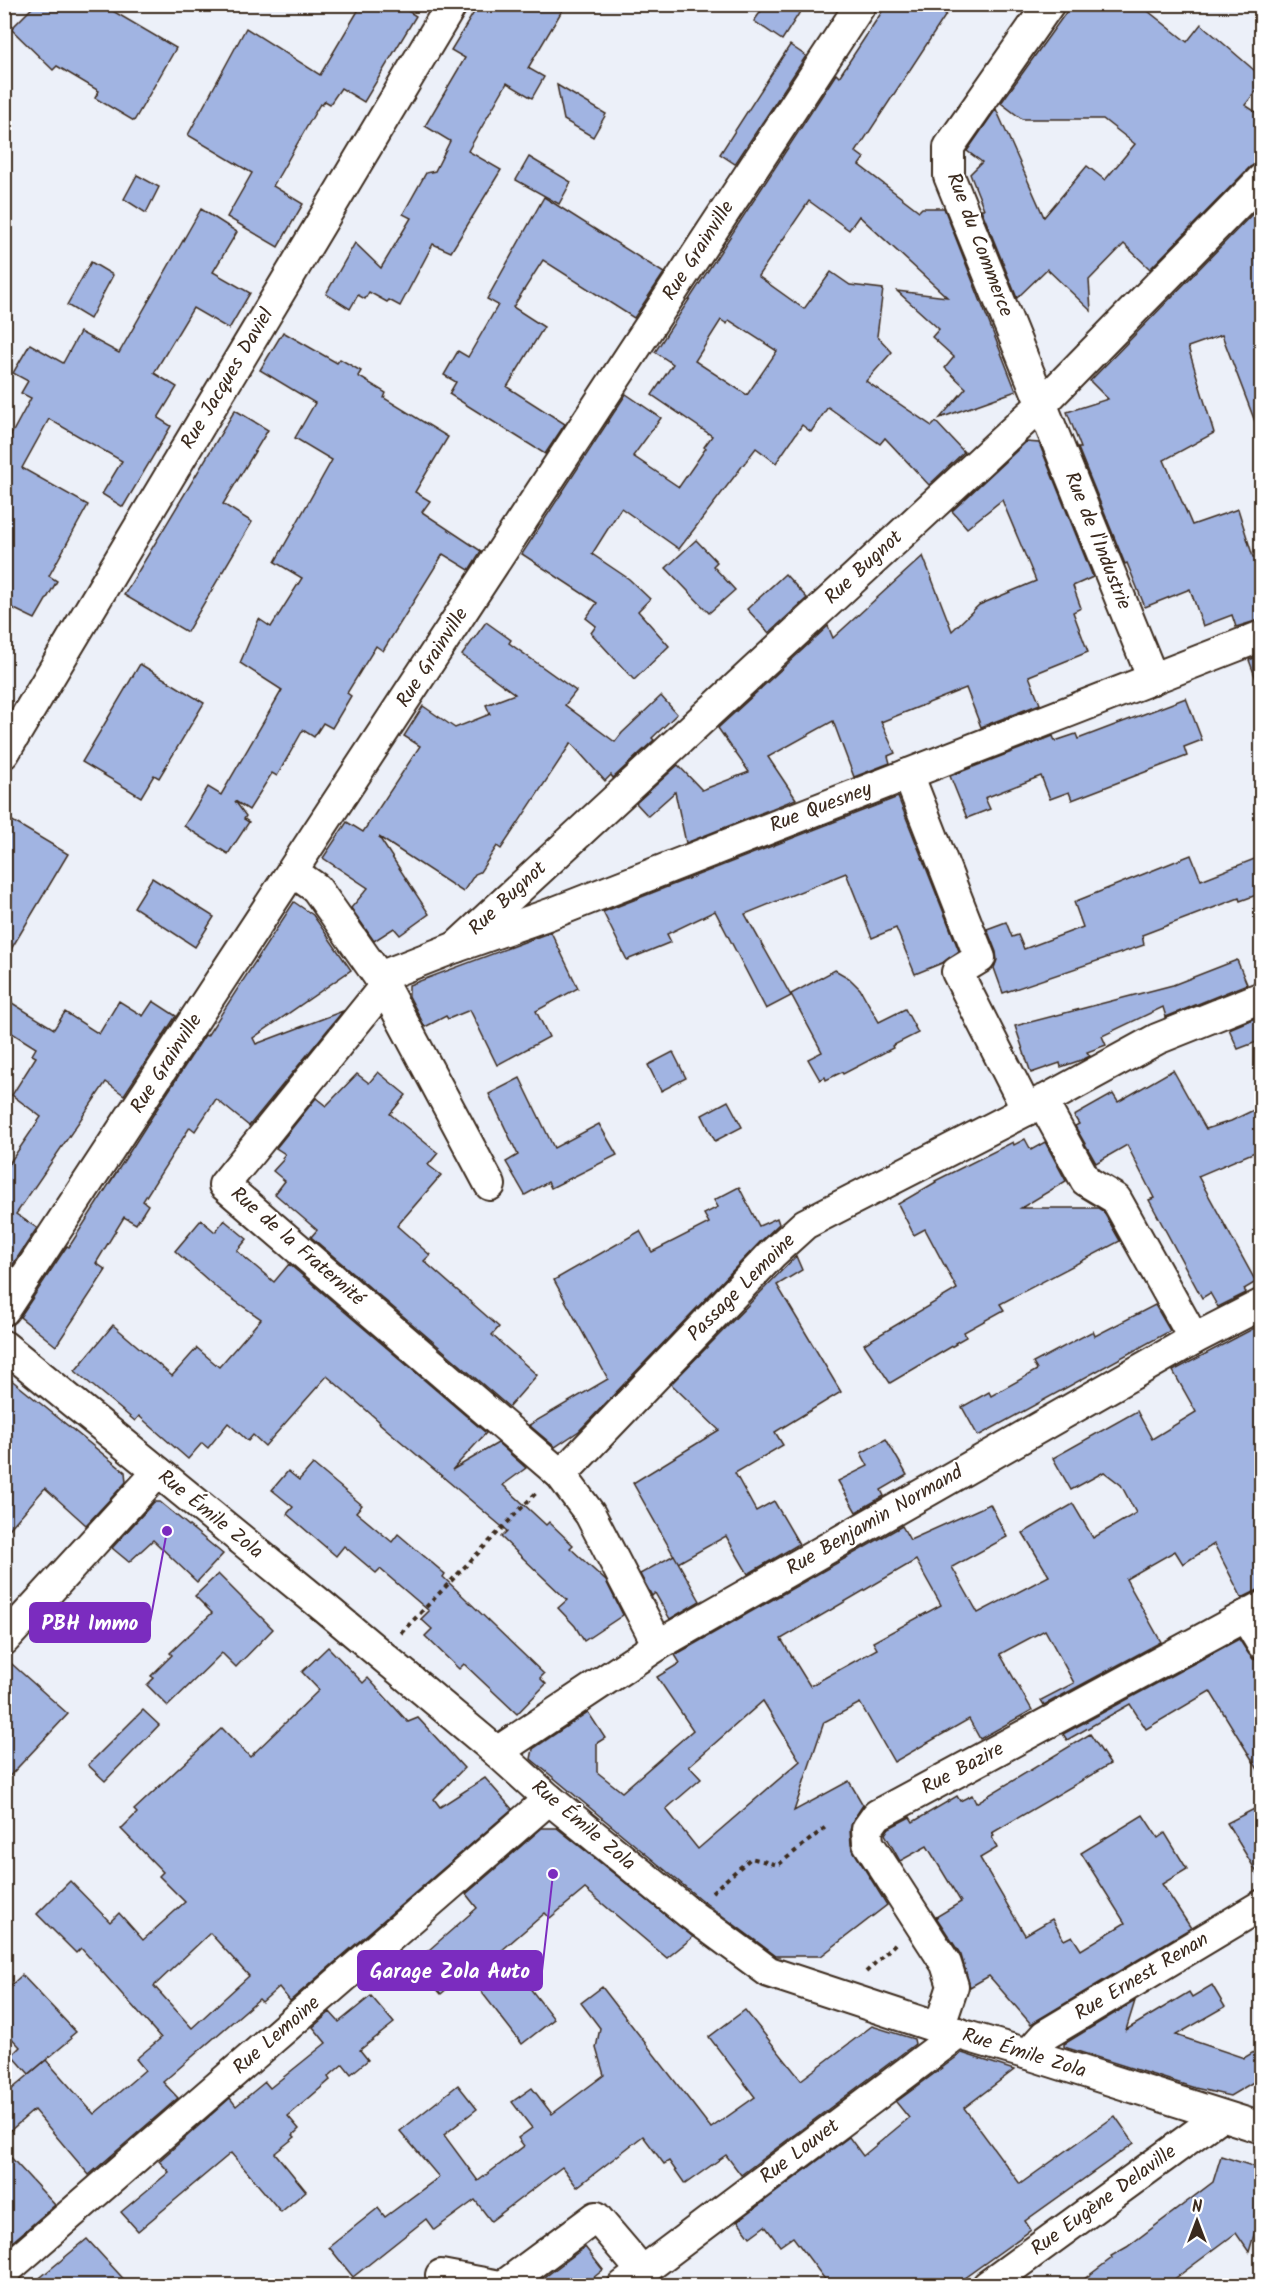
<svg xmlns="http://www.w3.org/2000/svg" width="1266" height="2290" font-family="Kalam,sans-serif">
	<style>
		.building { fill: #a1b4e2; stroke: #3b2a1e; stroke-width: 1.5; fill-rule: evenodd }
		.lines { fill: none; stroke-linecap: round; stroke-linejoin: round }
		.minor-casing { stroke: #3b2a1e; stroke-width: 34 }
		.path { stroke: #3b2a1e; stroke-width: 4; stroke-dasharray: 4.5 4.5; stroke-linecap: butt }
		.minor { stroke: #fff; stroke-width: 30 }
		.labels { text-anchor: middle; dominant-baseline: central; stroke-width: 4.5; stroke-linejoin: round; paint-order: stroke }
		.street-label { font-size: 20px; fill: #3b2a1e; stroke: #fff }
		.leader { fill: none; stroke: #7b2cbf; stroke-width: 2 }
		.callout-dot { fill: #7b2cbf; stroke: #fff; stroke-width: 2 }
		.callout { fill: #7b2cbf; stroke: #7b2cbf; stroke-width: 2 }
		.callout-label { font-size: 21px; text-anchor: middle; font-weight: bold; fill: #fff }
	</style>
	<rect width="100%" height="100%" fill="#ecf0f9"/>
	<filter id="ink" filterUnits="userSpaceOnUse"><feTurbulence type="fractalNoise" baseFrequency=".0167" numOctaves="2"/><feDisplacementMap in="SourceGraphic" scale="12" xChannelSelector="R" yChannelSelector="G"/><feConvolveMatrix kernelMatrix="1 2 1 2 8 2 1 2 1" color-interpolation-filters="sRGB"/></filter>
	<g filter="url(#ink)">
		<g class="building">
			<path d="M36 4H101L176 48 134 121 95 98 99 91 57 66 53 70 11 29Z"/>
			<path d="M362 4H397L416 16 364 102 341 88 330 104 325 101 322 105 320 104 273 186 303 204 278 247 227 217 252 173 188 135 246 28 320 75Z"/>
			<path d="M479 4H566L528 68 544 77 532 98 507 83 468 151 501 170 451 252 433 244 400 306 389 300 387 302 369 292 365 299 358 295 350 309 326 294 355 243 381 268 411 218 403 214 426 173 435 171 450 141 425 126 465 58 451 50Z"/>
			<path d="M766 4H805L782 40 754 21Z"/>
			<path d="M887 4H953L856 152 864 158 859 165 919 211 922 208H944L1016 391 940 418 966 388 945 368 954 357 932 337 939 329 897 291 947 297 859 216 849 230 809 201 758 276 804 309 831 272 850 285 883 289 877 336 892 352 866 381 932 426 936 422 964 452 929 485 885 438 880 444 828 407 811 432 802 425 776 463 756 448 679 549 621 508 592 554 629 579 650 599 638 611 669 646 634 680 591 633 596 626 586 618 597 603 522 554 626 394 661 418 633 456 679 487 706 448 704 447 712 436 652 395 673 364 655 352 836 74 839 77ZM721 320 727 324 729 320 777 351 747 395 695 361Z"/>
			<path d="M1072 4H1139L1187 42 1201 24 1262 77V84L1245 105 1262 116V162L1250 167 1150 269 1124 244 1089 280 1091 311 1047 269 1017 298 981 209H984L970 174 982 162 967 151 996 109 1044 217 1087 166 1105 180 1135 144 1103 119H1022L1001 103Z"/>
			<path d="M790 45 806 56 735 164 720 154Z"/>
			<path d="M557 85 606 114 593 137 564 120Z"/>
			<path d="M529 157 571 182 559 204 516 180Z"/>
			<path d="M137 175 159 187 146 213 124 199Z"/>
			<path d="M544 197 664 273 634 318 543 260 513 307 544 327 507 387 565 424 545 454 449 394 456 382 444 375 458 351 468 357 498 305 487 299Z"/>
			<path d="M1262 204V431L1259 432 1222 335 1188 347 1214 433 1164 460 1192 525 1238 509 1253 557 1262 554V619L1236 627 1232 615 1203 626 1190 589 1145 607 1127 563 1125 564 1078 448H1081L1067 412 1108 399 1090 381Z"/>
			<path d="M201 209 237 232 213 272 250 293 229 329 193 308 154 373 177 387 158 418 171 426 123 507 102 494 122 461 49 419 22 468 88 505 49 576 57 581 35 619 4 604V448L31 398 21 393 28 381 13 373 30 344 63 363 80 332 119 353Z"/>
			<path d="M91 262 113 275 90 319 67 305Z"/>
			<path d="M283 332 337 363 340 359 361 371 358 376 386 393 384 398 448 437 415 492 430 501 422 512 481 551 469 570 443 554 383 651 376 646 347 693 351 696 332 728 323 723 314 737 303 730 277 776 272 773 249 810 235 801 246 816 244 819 249 822 228 854 184 826 208 787 221 795 282 690 240 663 259 619 271 627 302 578 275 562 332 460 295 438 315 403 260 370Z"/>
			<path d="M235 410 268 430 223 504 252 522 187 632 124 595Z"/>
			<path d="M1026 442 1039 443 1093 577 1073 586 1081 608 1073 612 1088 652 1029 676 1040 704 981 727 966 688 881 722 895 753 888 756 890 763 854 777 833 721 768 757 796 799 686 843 675 792 648 816 636 803 678 765 702 790 749 772 718 728 828 626 833 638 923 556 952 631 979 605 1036 581 1002 500 967 528 952 511Z"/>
			<path d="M696 540 717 562 713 566 735 590 709 613 666 568Z"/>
			<path d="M785 574 807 598 769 633 747 609Z"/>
			<path d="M486 622 511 640 509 643 576 691 565 705 615 742 622 733 661 696 677 714 652 738 654 740 613 778 611 775 605 781 571 743 501 849 497 846 480 872 475 874 463 892 379 837 429 914 400 935 394 928 374 941 351 908 368 888 323 858 347 822 363 832 420 746 404 736 423 706 455 728 490 714 486 705 515 694 462 655Z"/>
			<path d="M1262 655V687H1259L1249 660Z"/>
			<path d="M140 664 204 703 159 778 154 775 141 797 82 762Z"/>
			<path d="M1186 698 1202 740 1184 747 1187 756 1072 800 1069 792 1050 799 1041 776 985 798 990 809 967 818 950 776 1053 736 1055 741 1076 734 1078 739Z"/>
			<path d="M898 797 959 951 942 963 915 974 896 928 872 938 846 873 745 914 791 996 766 1009 715 911 667 934 671 942 627 960 603 912Z"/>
			<path d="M4 816 68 854 4 961Z"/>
			<path d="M1191 855 1201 880 1262 856V893L1240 901 1239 898 1142 935 1144 945 1003 993 994 968 997 960 996 952 987 929 1006 922 1012 937 1018 935 1024 949 1083 927 1074 902Z"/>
			<path d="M152 878 214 917 195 947 134 907Z"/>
			<path d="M294 902 313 915 351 970 253 1038 256 1044 343 1011 249 1126 216 1099 195 1131 190 1127 143 1201 148 1205 136 1224 124 1217 96 1263 106 1270 56 1346 20 1317 67 1246 69 1247 153 1115 205 1035 207 1036Z"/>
			<path d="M551 932 578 988 536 1011 549 1037 497 1065 470 1010 448 1019 446 1016 425 1027 409 996V985Z"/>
			<path d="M1237 960 1247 984 1166 1017 1163 1007 1102 1036 1106 1045 1087 1052 1090 1056 1084 1059 1061 1067 1060 1063 1031 1073 1015 1026 1173 985Z"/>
			<path d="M835 970 849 978 860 989 879 1022 905 1009 918 1033 892 1046 893 1048 843 1074 842 1072 826 1080 825 1077 820 1080 808 1059 822 1052 791 994Z"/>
			<path d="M4 998 54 1029 65 1012 99 1034 119 1001 143 1016 153 1001 176 1016 124 1095 106 1082 16 1214 37 1228 4 1278V1171L41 1117 12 1095 36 1057 32 1055 36 1048 4 1028Z"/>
			<path d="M1260 1016 1262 1040 1238 1049 1229 1029Z"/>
			<path d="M673 1052 686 1078 661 1091 648 1065Z"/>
			<path d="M1173 1070 1206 1129 1231 1121 1262 1106V1149L1198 1176 1256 1282 1244 1289 1246 1293 1218 1307 1210 1293 1202 1298 1149 1200 1154 1198 1127 1145 1096 1163 1075 1126 1079 1124 1074 1116 1113 1094 1118 1102Z"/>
			<path d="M378 1072 406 1095 390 1114 438 1153 428 1165 441 1175 397 1226 430 1255 424 1261 499 1327 492 1335 537 1375 509 1407 311 1237 317 1230 275 1194 285 1181 273 1171 284 1159 282 1158 285 1154 276 1148 316 1098 326 1106 357 1074 369 1083Z"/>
			<path d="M520 1078 554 1148 599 1124 617 1155 551 1188 548 1182 525 1195 506 1162 518 1155 489 1094Z"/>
			<path d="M728 1101 742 1127 715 1141 702 1115Z"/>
			<path d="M1025 1139 1031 1150 1045 1142 1066 1181 1021 1208H1098L1103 1211 1120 1241 1000 1304 1004 1310 964 1332 966 1337 955 1343 956 1344 890 1383 864 1344 957 1289 925 1229 914 1235 898 1204 936 1182 935 1181 1013 1142 1014 1145Z"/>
			<path d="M739 1187 759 1226 777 1218 779 1224 760 1242 579 1431 555 1447 529 1425 608 1379 554 1280 640 1231 652 1252 709 1223 704 1214 718 1207 714 1200Z"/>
			<path d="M201 1220 215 1232 224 1220 247 1239 237 1251 274 1282 289 1264 486 1433 452 1470 498 1443 526 1468 503 1485 546 1525 549 1522 573 1545 570 1548 606 1581 623 1615 584 1641 575 1626 558 1608 567 1600 501 1537 507 1531 379 1423 380 1422 327 1376 265 1446 253 1435 248 1441 228 1423 208 1448 202 1443 188 1459 139 1416 135 1421 75 1371 113 1325 172 1376 197 1348 219 1367 261 1319 218 1289 175 1251Z"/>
			<path d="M796 1256 802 1270 777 1285 841 1392 775 1432 783 1445 735 1473 756 1511 774 1501 799 1544 748 1574 726 1536 678 1563 633 1483 719 1430 671 1384Z"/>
			<path d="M1155 1305 1170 1331 978 1436 962 1407 989 1392 991 1396 1037 1370 1033 1363 1093 1331 1095 1336Z"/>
			<path d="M1262 1324V1588L1242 1598 1214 1544 1183 1564 1175 1551 1126 1579 1161 1642 1044 1705 1041 1700 1074 1683 1045 1630 1000 1654 1032 1710 980 1739 969 1719 894 1762 860 1703 824 1722 794 1811 849 1781 863 1805 853 1820 850 1830 851 1845 854 1852 887 1905 821 1956H776L700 1899 531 1759 533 1749 588 1712 605 1738 597 1743V1772L622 1792 693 1730 657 1677 680 1663 675 1655 902 1526 910 1540 990 1504 1007 1537 952 1567 978 1613 1049 1576 1023 1533 1073 1504 1093 1538 1136 1513 1121 1485 1104 1472 1071 1490 1053 1458 1137 1411 1152 1439 1196 1412 1173 1371ZM916 1560 941 1605 873 1642 877 1649 810 1686 781 1639ZM763 1701 800 1761 698 1849 666 1809 701 1779 689 1766Z"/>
			<path d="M4 1374 125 1472 126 1482 86 1525 45 1488 4 1535Z"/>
			<path d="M886 1439 907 1475 881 1490 884 1496 856 1512 838 1481 868 1466 861 1453Z"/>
			<path d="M313 1464 362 1505 356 1512 392 1542 398 1534 445 1574 443 1577 544 1674 540 1678 546 1684 517 1714 464 1664 459 1669 425 1636 432 1629 421 1619 429 1611 380 1569 376 1573 344 1546 336 1556 287 1514 293 1507 272 1490 288 1471 299 1480Z"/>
			<path d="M154 1502H160L223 1554 197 1582 153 1540 129 1562 112 1548Z"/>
			<path d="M674 1555 700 1601 670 1619 655 1593 652 1596 640 1574Z"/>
			<path d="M218 1574 273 1629 236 1667 222 1653 168 1706 147 1685 154 1678 151 1676 172 1655 170 1653 212 1613 195 1596Z"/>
			<path d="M1239 1639 1248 1653 1253 1659 1262 1662V1776L1210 1691 1146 1729 1130 1704 1067 1740 1063 1734Z"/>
			<path d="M328 1647 363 1683 368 1678 408 1722 418 1718 464 1768 434 1799 440 1807 485 1778 512 1809 290 2001 279 1987 262 2002 259 1999 163 2082 178 2098 89 2175 34 2110 4 2136V2096L46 2060 94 2114 145 2070 136 2059 161 2038 81 1948 76 1953 37 1914 70 1881 110 1922 119 1913 143 1940 185 1902 159 1876 163 1872 121 1829 137 1813 134 1810 222 1728 250 1757 319 1690 302 1672ZM210 1933 249 1976 192 2028 154 1986Z"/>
			<path d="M4 1657 68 1714 4 1782Z"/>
			<path d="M143 1710 159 1725 105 1781 88 1765Z"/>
			<path d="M1090 1734 1110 1764 992 1833 994 1836 992 1837 997 1848 980 1858 1025 1935 1052 1919 1064 1940 1072 1936 1081 1950 1125 1923 1081 1853 1143 1815 1158 1838 1165 1833 1187 1869 1162 1884 1191 1928 1031 2024 989 1976 970 1987 961 1955 936 1917 961 1902 927 1846 900 1861 885 1834 889 1828 910 1817 913 1822 957 1796 960 1801 972 1795 976 1803Z"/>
			<path d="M1262 1805V1881L1227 1823Z"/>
			<path d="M542 1828H557L693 1937 667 1958 585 1889 550 1918 545 1913 501 1951 554 2019 522 2044 466 1972 441 1994 414 1963 477 1908 466 1894Z"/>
			<path d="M22 1975 76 2032 70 2037 71 2039 29 2074 12 2055 20 2047 4 2030V1992Z"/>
			<path d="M1212 1985 1225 2007 1176 2035 1244 2058 1262 2047V2077L1230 2096 1195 2088 1064 2047V2044L1135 2001 1126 2030 1189 1992 1192 1997Z"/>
			<path d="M602 1987 711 2128 755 2097 709 2037 745 2010 801 2080 872 2026 914 2039 915 2044 741 2175 726 2155 685 2184 669 2161 664 2164 643 2136 577 2187 562 2167 491 2221 475 2200 434 2230 426 2219 353 2277 329 2247 378 2208 385 2217 439 2177 400 2131 458 2085 477 2109 444 2135 478 2181 524 2146 518 2138 532 2128 512 2102 532 2088 552 2114 604 2075 596 2048 600 2028 581 2003Z"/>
			<path d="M371 1996 394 2023 360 2050 368 2060 351 2074 343 2064 328 2077 330 2080 288 2116 299 2129 293 2135 295 2137 275 2153 306 2191 281 2212 231 2153 138 2231 121 2212 169 2172 159 2161 230 2098 236 2106 265 2082 270 2088 326 2043 313 2027 330 2012 339 2022Z"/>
			<path d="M962 2053 1014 2070 964 2108 1020 2184 1115 2116 1134 2143 1025 2221 1031 2230 953 2286H830L793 2237 780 2246 765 2226 750 2237 738 2221 849 2137 863 2156 909 2118 896 2102Z"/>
			<path d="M4 2150 55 2205 4 2249Z"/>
			<path d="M1221 2156 1262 2169V2222L1256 2228 1249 2252 1236 2233 1165 2286H1075L1112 2258 1111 2256 1127 2247 1213 2182Z"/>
			<path d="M87 2239 130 2286H30Z"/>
			<path d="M585 2247 603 2270 583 2286H533Z"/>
		</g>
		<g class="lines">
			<defs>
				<g id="minor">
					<path d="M1049 4 949 147V176L1153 679"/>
					<path d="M4 753 452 4"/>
					<path d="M908 774 980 958 957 972 1027 1110"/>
					<path d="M293 872 316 888 379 977 490 1185"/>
					<path d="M456 947 1042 404 1262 179"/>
					<path d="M379 977 456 947 550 914 1262 636"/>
					<path d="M384 987 224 1185 561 1475 590 1514 658 1645"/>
					<path d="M1042 1101 1086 1181 1116 1199 1194 1339"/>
					<path d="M4 1310 861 4"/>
					<path d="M4 1346 325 1608 497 1752 549 1799 689 1913 769 1972 939 2028 1028 2054 1262 2128"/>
					<path d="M561 1475 772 1254 805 1224 1027 1110 1157 1039 1262 997"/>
					<path d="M1245 1616 1262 1644"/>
					<path d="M4 1640 158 1472"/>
					<path d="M497 1752 658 1645 1194 1339 1262 1304"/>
					<path d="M939 2028 953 1986 946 1964 868 1843 867 1829 877 1815 1262 1607"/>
					<path d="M1028 2054 1045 2035 1262 1905"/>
					<path d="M4 2272 549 1799"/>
					<path d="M441 2275 500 2286"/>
					<path d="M503 2286 596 2217 642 2271"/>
					<path d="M623 2286 959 2033"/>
					<path d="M987 2286 1220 2116"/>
				</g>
			</defs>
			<use href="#minor" class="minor-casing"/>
			<g class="path">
				<path d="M401 1633 536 1493"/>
				<path d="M712 1892 751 1858 778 1865 827 1826"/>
				<path d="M866 1972 897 1942"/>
			</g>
			<use href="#minor" class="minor"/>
		</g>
	</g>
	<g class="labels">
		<g class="street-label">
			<text transform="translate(979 245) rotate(69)">Rue du Commerce</text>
			<text transform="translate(699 251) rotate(-57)">Rue Grainville</text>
			<text transform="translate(228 379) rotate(-59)">Rue Jacques Daviel</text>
			<text transform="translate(1097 541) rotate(68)">Rue de l'Industrie</text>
			<text transform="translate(864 568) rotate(-43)">Rue Bugnot</text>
			<text transform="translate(433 658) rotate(-57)">Rue Grainville</text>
			<text transform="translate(821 808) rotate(-21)">Rue Quesney</text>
			<text transform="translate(508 899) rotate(-43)">Rue Bugnot</text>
			<text transform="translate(167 1064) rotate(-57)">Rue Grainville</text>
			<text transform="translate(297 1247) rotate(41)">Rue de la Fraternité</text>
			<text transform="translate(742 1288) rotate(-45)">Passage Lemoine</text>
			<text transform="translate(210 1515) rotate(39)">Rue Émile Zola</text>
			<text transform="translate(875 1521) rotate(-30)">Rue Benjamin Normand</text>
			<text transform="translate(963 1769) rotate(-28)">Rue Bazire</text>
			<text transform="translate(583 1826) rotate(40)">Rue Émile Zola</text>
			<text transform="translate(1142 1977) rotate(-31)">Rue Ernest Renan</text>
			<text transform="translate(277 2036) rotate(-41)">Rue Lemoine</text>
			<text transform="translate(1024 2054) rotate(17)">Rue Émile Zola</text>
			<text transform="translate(800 2152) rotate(-37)">Rue Louvet</text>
			<text transform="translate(1104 2201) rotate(-36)">Rue Eugène Delaville</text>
		</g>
	</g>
	<path class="leader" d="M167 1531L150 1622M553 1874L542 1971"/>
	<g class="callout-dot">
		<circle cx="167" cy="1531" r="6"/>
		<circle cx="553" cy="1874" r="6"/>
	</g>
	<g class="callout">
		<rect x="30" y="1603" width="120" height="39" rx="6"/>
		<rect x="358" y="1951" width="184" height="39" rx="6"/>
	</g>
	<g class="callout-label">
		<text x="90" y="1630">PBH Immo</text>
		<text x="450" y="1978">Garage Zola Auto</text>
	</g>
	<rect width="1266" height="2290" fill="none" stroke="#fff" stroke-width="24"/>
	<rect x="12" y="12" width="1242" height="2266" fill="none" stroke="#3b2a1e" stroke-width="2" filter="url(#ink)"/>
	<g transform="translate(1197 2221)" stroke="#ffffff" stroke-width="4.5" paint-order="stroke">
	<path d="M0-4.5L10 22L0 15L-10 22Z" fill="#3b2a1e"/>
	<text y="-9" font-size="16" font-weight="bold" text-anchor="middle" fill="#3b2a1e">N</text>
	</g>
</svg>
